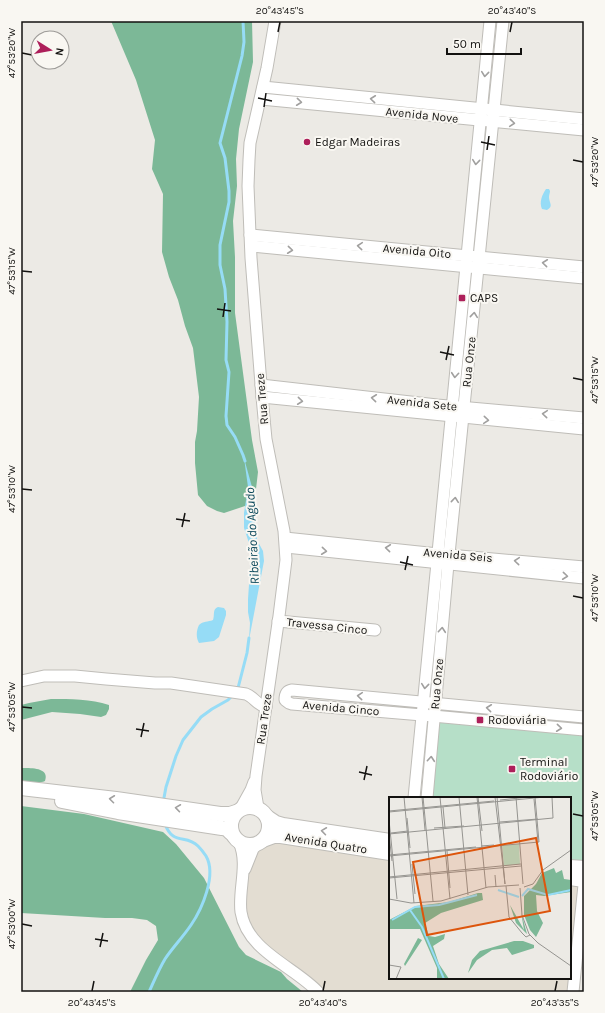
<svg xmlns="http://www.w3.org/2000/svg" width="605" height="1013" font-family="Karla,sans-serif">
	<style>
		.built { fill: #e3ddd2 }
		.green { fill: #b6dfc8 }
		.forest { fill: #7cb897 }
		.water { fill: #96dcf6 }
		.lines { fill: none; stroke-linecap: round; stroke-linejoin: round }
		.stream { stroke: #96dcf6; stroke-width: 3 }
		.minor-casing { stroke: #bfbdb8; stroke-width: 13 }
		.major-casing { stroke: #bfbdb8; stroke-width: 16 }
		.minor { stroke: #fff; stroke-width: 11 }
		.major { stroke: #fff; stroke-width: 14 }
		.oneway { stroke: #a1a09f }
		.ticks { fill: none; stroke: #131210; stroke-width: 1.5 }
		.poi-dot { fill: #ad1f5a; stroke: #f9f7f2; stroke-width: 1.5 }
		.labels { text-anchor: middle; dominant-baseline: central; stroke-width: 4; stroke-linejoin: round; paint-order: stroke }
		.street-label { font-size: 12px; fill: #131210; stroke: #f9f7f2 }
		.poi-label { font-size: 12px; fill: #131210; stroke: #f9f7f2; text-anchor: start }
		.water-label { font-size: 13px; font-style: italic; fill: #0c495b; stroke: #f9f7f2 }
		.inset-river { fill: none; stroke: #96dcf6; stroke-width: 2 }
		.inset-road { fill: none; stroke: #959490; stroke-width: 1 }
		.view { fill: #dd550c; fill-opacity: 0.15; stroke: #dd550c; stroke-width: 2 }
		.inset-edge { fill: none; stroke: #131210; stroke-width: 2 }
		.neatline { fill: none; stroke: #131210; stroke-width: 1.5 }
		.ticks-label { font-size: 10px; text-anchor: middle; fill: #131210 }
	</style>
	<rect width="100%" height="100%" fill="#eceae5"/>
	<path class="built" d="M274 839 390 855V978H570V879L583 881 572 992H319L259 940 243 913 242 902 253 850Z"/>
	<path class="green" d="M435 716 584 730V868L570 867V798H427Z"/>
	<g class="forest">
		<path d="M111 21H252L253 62 239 129 236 159 237 186 233 221 235 257V313L252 440 258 472 256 489 251 504 224 513 217 511 207 506 198 495 195 463V442L197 431 199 397 193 348 185 326 178 300 169 277 162 252 163 194 152 169 155 140 136 80Z"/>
		<path d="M51 699C70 699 91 699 109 705V709L106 715 101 717 80 714 52 712 21 720V705L29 703Z"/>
		<path d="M21 768C30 768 50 767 45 781 38 784 28 781 21 781Z"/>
		<path d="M21 806 84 814 163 832 176 844 204 878 239 947 246 955 281 972 287 979 303 992H130L146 960 158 940 156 926 147 920 132 918H105L21 913Z"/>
	</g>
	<g class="water">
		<path d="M546 189H549L550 191C550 193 549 195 549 197 549 203 554 206 547 210L542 209C539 202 542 195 546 189Z"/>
		<path d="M244 458 252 487 253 497 254 519 257 530V540L263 551 264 561 249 640 250 623 248 612V599L251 556 250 546 244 528V513L248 487Z"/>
		<path d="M218 607 224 608 226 611V615L219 637 214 641 199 643C196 638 196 631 199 625 203 621 208 622 213 620 215 615 212 609 218 607Z"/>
	</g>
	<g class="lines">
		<g class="stream">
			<path d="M243 21 244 42 242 56 220 143 225 158 229 191V202L220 245V265L225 289 227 322 226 360 229 372 226 416 227 425 235 437 243 455 245 461"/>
			<path d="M236 690 238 688 247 653 249 638"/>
			<path d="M163 803 166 787 176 756 183 740 201 717 212 709 228 700 233 695"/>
			<path d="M149 992C154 981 159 969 165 959 173 947 183 937 191 925 202 909 217 875 206 856 204 853 201 849 198 846 186 834 173 846 165 824"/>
		</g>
		<defs>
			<g id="minor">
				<path d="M263 87 584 119"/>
				<path d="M261 99 584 130"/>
				<path d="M250 235 584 267"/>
				<path d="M251 246 584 278"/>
				<path d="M261 385 437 405 584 418"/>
				<path d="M262 397 584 429"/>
				<path d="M285 538 438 554 584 567"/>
				<path d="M286 547 584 578"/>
				<path d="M278 621 375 630"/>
				<path d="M21 681 44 676H75L106 679 155 683H171L246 694C254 697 257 705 266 707"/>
				<path d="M584 717 292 690C286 691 285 694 285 700L289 703 292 704 422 715 584 730"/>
				<path d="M414 798 490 21"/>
				<path d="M427 798 448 564 503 21"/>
				<path d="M241 808 251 790 254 782"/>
				<path d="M258 808 255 790 256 776 279 616 286 560 284 531 266 439 262 397 251 258 248 186 249 160 250 143 267 68 275 21"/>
				<path d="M239 842C249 864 238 890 241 912 247 951 295 967 318 992"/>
				<path d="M245 869 253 849 257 844"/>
				<path d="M573 992 584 885"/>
			</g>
			<g id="major">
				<path d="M21 788 116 799 220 814H230L236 812"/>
				<path d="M62 801 118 812 222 828 227 829 231 833"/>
				<circle cx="250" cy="826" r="19"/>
				<path d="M267 817 276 823 283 825 390 841"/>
				<path d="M263 840 274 836H281L390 853"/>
				<path d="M570 867 584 868"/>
				<path d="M570 878 584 880"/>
			</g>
		</defs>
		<use href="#minor" class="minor-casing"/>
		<use href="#major" class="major-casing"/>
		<use href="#minor" class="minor"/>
		<use href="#major" class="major"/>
	</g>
	<defs><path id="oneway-chevron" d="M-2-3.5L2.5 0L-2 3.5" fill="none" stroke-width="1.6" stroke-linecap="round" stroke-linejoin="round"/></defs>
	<g class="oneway">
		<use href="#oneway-chevron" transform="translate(485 74) rotate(96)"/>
		<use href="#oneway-chevron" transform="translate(373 99) rotate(-174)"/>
		<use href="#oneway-chevron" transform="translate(299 102) rotate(6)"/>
		<use href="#oneway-chevron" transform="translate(512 123) rotate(5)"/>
		<use href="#oneway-chevron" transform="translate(476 162) rotate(96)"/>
		<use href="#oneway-chevron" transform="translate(360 246) rotate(-175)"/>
		<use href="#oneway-chevron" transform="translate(290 250) rotate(6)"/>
		<use href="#oneway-chevron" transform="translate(545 263) rotate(-174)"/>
		<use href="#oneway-chevron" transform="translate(474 315) rotate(-84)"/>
		<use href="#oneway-chevron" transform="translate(455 375) rotate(95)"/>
		<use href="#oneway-chevron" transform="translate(374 398) rotate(-174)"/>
		<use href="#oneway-chevron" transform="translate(300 401) rotate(6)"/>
		<use href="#oneway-chevron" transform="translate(545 414) rotate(-175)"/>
		<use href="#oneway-chevron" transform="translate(486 420) rotate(5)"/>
		<use href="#oneway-chevron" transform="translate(455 500) rotate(-84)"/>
		<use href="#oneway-chevron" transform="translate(388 548) rotate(-174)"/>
		<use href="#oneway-chevron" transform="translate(324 551) rotate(6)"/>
		<use href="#oneway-chevron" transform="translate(517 561) rotate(-175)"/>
		<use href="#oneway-chevron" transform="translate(565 576) rotate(6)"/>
		<use href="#oneway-chevron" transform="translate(442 630) rotate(-85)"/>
		<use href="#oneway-chevron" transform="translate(425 686) rotate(96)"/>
		<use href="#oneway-chevron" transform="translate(360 696) rotate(-175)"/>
		<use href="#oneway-chevron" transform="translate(489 708) rotate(-174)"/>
		<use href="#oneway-chevron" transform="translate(559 728) rotate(6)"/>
		<use href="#oneway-chevron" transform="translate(431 759) rotate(-85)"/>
		<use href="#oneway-chevron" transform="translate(112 799) rotate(-173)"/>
		<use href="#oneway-chevron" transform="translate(178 808) rotate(-172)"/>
		<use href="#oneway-chevron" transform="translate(324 831) rotate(-172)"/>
	</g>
	<path class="ticks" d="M278 32 280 22M510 32 512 22M22 53 32 55M258 98 272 101M264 107 266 93M481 142 495 145M487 150 489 136M573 160 583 162M22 271 32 272M217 309 231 311M223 317 225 303M440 352 454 355M446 360 449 346M573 378 583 380M22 489 32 490M176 519 190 521M182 527 185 513M400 562 413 565M405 570 408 556M573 596 583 598M22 707 32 708M136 729 149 731M141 737 144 723M359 772 372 775M364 780 367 766M573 814 583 816M22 924 32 926M95 939 108 941M100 947 103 933M92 991 94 981M323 991 325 981M555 991 557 981"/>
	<g class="poi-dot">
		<circle cx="307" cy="142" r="4"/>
		<rect x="458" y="294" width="8" height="8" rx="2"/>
		<rect x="476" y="716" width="8" height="8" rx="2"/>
		<rect x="508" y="765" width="8" height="8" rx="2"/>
	</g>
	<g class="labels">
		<g class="street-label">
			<text transform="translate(422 115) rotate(6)">Avenida Nove</text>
			<text transform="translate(417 251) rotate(5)">Avenida Oito</text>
			<text transform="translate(469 362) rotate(-84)">Rua Onze</text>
			<text transform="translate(262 399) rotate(-95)">Rua Treze</text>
			<text transform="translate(422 403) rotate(6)">Avenida Sete</text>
			<text transform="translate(458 555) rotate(5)">Avenida Seis</text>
			<text transform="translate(327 626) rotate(6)">Travessa Cinco</text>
			<text transform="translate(437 684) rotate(-85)">Rua Onze</text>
			<text transform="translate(341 708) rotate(5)">Avenida Cinco</text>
			<text transform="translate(264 719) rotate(-82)">Rua Treze</text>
			<text transform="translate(326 843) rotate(9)">Avenida Quatro</text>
		</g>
		<g class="poi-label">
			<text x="315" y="142">Edgar Madeiras</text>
			<text x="470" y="298">CAPS</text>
			<text x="488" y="720">Rodoviária</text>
			<text x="520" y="762">Terminal<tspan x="520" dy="14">Rodoviário</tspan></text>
		</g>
		<g class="water-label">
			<text transform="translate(252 536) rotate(-93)">Ribeirão do Agudo</text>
		</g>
	</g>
	<g transform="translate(389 797)">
		<rect width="182" height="182" fill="#eceae5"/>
		<path d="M130 47 131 67 115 69 113 48Z" fill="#b6dfc8"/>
		<path d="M165 71 167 76 173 73 175 82 182 83V95L155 99 147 98 148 114 154 126 147 140 141 133 135 118V99L147 87 153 76ZM89 96H93L94 103 52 116 36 126 40 139 46 140 56 137 55 142 44 149 50 167 60 182H48V171L31 132H0V123L27 109 60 105ZM121 108 135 133 132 115 138 137 127 126ZM29 141 33 143 16 169 15 167ZM125 144H134L145 148V151L123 158 118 151 103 153 88 163 79 176 83 163 91 154Z" fill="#7cb897"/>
		<path class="inset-river" d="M109 93 130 100M133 99 139 92 159 98 182 93M21 113 33 130 55 182M3 123 26 110 50 108 88 98"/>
		<path class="inset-road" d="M15 0 25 106M33 0 36 33M34 0 44 104M51 0 61 102M70 0 79 98M88 0 97 91M89 0 93 34M106 0 116 87M108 0 116 87M127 0 134 87M163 0 164 21M145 2 149 45M111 3 140 0M54 10 56 31M0 14 105 4M0 15 156 0M18 21 21 51M0 23 8 102M111 25 149 22M45 31 75 29M2 36 19 34M0 37 164 21M0 37 3 64M92 49 105 48M58 54 61 91M0 58 87 50M0 59 150 45 146 0M23 67 26 97M106 78 107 90M0 80 132 67M0 81 132 69M117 89 120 120 133 136 137 140 141 138M135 90 144 87 154 73 182 53M131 91 133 118 140 137 149 146 182 169M0 102 22 106 52 104 99 90 130 88M0 168 12 170 7 182"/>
		<path class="view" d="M147 41 161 114 38 138 24 65Z"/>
		<rect width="182" height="182" class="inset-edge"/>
	</g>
	<rect width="605" height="1013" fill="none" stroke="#f9f7f2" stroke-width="44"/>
	<g transform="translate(50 50) rotate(101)"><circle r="19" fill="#f9f7f2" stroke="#9d9b98"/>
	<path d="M0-3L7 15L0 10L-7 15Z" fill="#ad1f5a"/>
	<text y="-6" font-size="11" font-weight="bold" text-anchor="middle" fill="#131210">N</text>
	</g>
	<path d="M447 48v6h74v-6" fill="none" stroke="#131210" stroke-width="2"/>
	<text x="453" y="48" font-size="12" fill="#131210" stroke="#f9f7f2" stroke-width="3" paint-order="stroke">50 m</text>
	<rect x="22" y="22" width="561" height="969" class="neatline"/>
	<g class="ticks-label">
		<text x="280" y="14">20°43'45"S</text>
		<text x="512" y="14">20°43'40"S</text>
		<text transform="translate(11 53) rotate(-90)" y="4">47°53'20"W</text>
		<text transform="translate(594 162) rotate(-90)" y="4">47°53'20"W</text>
		<text transform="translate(11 271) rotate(-90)" y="4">47°53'15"W</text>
		<text transform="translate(594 380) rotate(-90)" y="4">47°53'15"W</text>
		<text transform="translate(11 489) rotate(-90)" y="4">47°53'10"W</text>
		<text transform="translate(594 598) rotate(-90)" y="4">47°53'10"W</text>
		<text transform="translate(11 707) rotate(-90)" y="4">47°53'05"W</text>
		<text transform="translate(594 816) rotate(-90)" y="4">47°53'05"W</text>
		<text transform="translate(11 924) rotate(-90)" y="4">47°53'00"W</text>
		<text x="92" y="1006">20°43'45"S</text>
		<text x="323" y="1006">20°43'40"S</text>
		<text x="555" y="1006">20°43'35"S</text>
	</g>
</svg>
